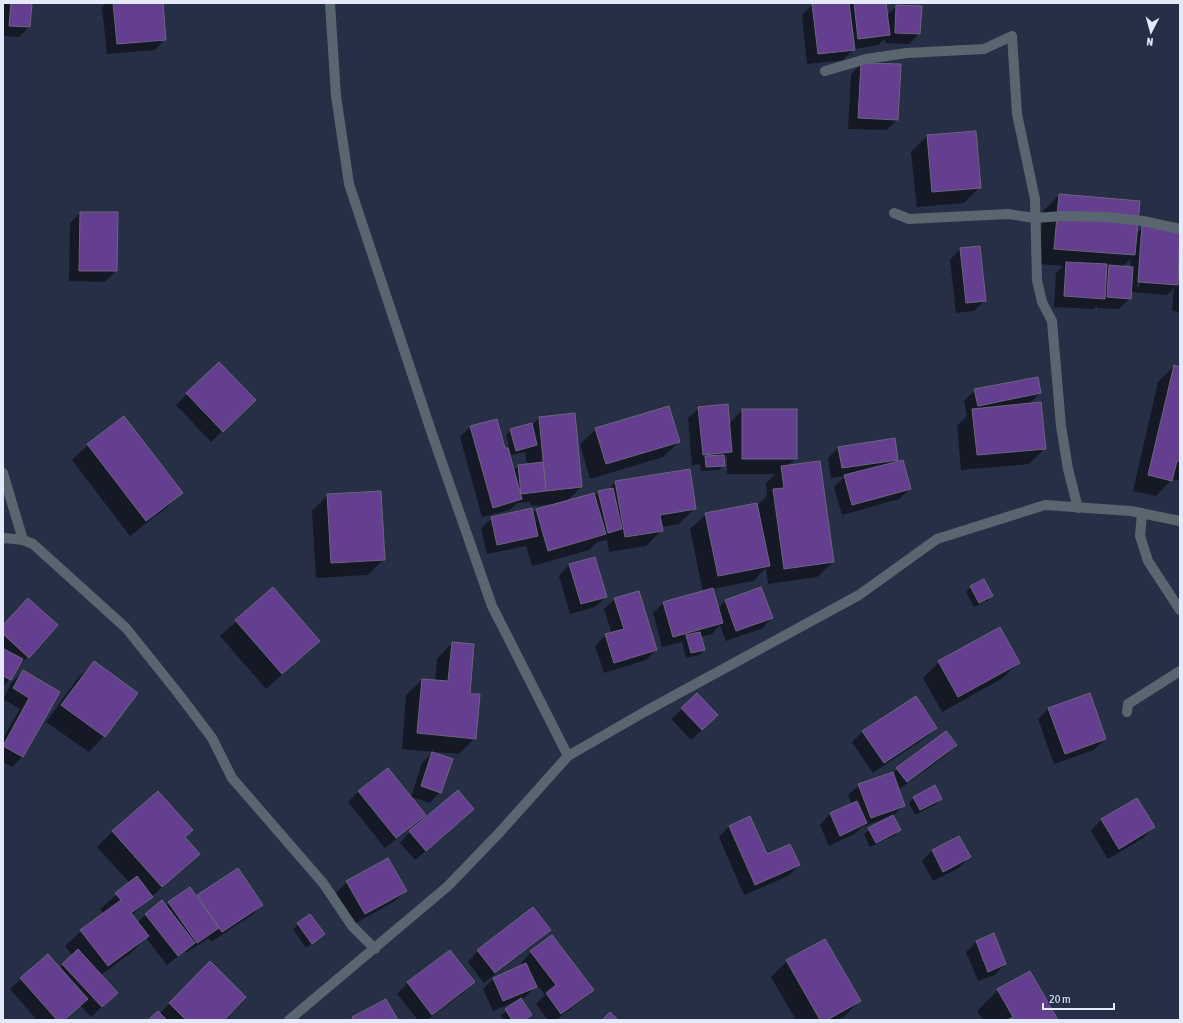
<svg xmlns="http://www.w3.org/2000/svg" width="1183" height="1023" font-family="'Asap Condensed',sans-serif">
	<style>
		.shadow { fill: #0007; fill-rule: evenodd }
		.building { fill: #643f8f; stroke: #6e647f }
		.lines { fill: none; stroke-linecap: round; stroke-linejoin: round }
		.minor { stroke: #5a666f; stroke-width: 10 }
	</style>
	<rect width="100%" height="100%" fill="#272f47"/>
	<g class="shadow">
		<path d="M3 3H31L29 27 19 37 3 36Z"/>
		<path d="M106 3H162L165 39 155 50 107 54 102 7Z"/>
		<path d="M829 3H885L886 16 897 6 919 34 909 44 885 43V39L878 45 854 49 843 60 807 64 802 15 812 5Z"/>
		<path d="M861 64 897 120 887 130 848 129 851 74Z"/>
		<path d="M927 136 980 187 964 203 917 207 911 152Z"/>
		<path d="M1059 195 1136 234 1143 227 1180 230V312L1172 311 1174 288 1167 295 1130 292V298L1119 309 1097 308V305L1093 309 1054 307 1056 273 1063 266 1039 264 1043 211ZM1140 237H1142L1139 287H1137ZM1131 259 1130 268 1122 267Z"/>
		<path d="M80 213H117L116 271 105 282 69 281 70 223Z"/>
		<path d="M960 249 985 300 974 311 956 313 950 260Z"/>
		<path d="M219 363 244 411 211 442 176 405Z"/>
		<path d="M1174 366 1180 368V460L1172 461 1180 462V481L1172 479 1156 496 1133 491 1158 382Z"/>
		<path d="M975 390 1040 393 1028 405 1045 448 1029 464 961 470 957 426 967 416 964 401Z"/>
		<path d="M699 408 729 424 742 410 796 458 788 466 833 562 817 577 768 584 766 568 753 581 712 589 718 608 725 601 772 618 761 629 726 641 720 625 712 634 701 637 704 650 699 655 686 658 682 642 662 647 653 613 663 603 703 592 690 529 706 514 757 506 767 496 766 483 775 474H727V456L723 460 724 465 719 470 701 471 700 464 692 465 688 418Z"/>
		<path d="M539 418 581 487 566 502 594 497 598 492 608 490 615 482 695 508 679 524 661 527 662 530 646 546 609 552 607 540 597 542 589 550 532 566 526 546 487 554 481 529 492 518 533 514 536 510 555 504 531 506 530 502 517 503 510 510 482 517 460 437 470 427 504 450 513 471 518 466 527 465 525 452 511 455 506 435 511 430 531 426Z"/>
		<path d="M596 429 679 442 663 457 590 479 580 444Z"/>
		<path d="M88 445 182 493 166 508 130 536 72 460Z"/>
		<path d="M839 447 897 459 893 463 910 489 899 499 842 515 834 487 845 476 831 478 828 458Z"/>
		<path d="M328 495 384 559 368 575 316 578 312 511Z"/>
		<path d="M594 558 606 597 595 607 570 614 559 576 569 565Z"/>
		<path d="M971 587 992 596 987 601 974 607 966 592Z"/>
		<path d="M273 589 319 641 266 689 220 636Z"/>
		<path d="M615 599 656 650 646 660 604 673 595 646 606 635 612 634 604 609Z"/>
		<path d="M3 625 28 657 17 667 5 685 3 684Z"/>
		<path d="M1000 628 1019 662 1003 678 942 712 923 678 939 662Z"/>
		<path d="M452 643 469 695 475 738 459 754 402 749 406 695 422 680 435 681 437 659Z"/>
		<path d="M94 663 104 736 89 752 46 722 78 678Z"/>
		<path d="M23 672 59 692 22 757 12 767 3 762V738L20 709 3 699 12 682Z"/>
		<path d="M1049 708 1105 739 1094 750 1054 764 1038 719Z"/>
		<path d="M682 709 706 726 691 740 671 719Z"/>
		<path d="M936 728 925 738 873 773 852 742 863 731Z"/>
		<path d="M956 745 945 756 898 790 904 805 893 816 900 830 895 835 870 847 864 834 886 818 862 827 856 833 829 846 820 825 830 814 852 805 848 795 859 785 893 773 897 769Z"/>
		<path d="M432 753 440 792 430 803 411 797 422 763Z"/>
		<path d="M359 791 425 815 385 848 348 802Z"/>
		<path d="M914 798 941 799 936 804 915 815 909 803Z"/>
		<path d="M1137 799 1154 827 1143 838 1108 859 1091 831 1101 820Z"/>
		<path d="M473 809 415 860 400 843 410 832Z"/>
		<path d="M749 817 766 855 799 865 788 876 744 895 719 837 729 826Z"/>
		<path d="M113 831 184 837 198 854 132 915 137 923 146 914 165 906 169 903 198 896 262 905 252 915 211 942 209 938 186 953 185 951 167 965 146 938 132 952 101 975 106 1003 91 1017 80 1005 64 1020H37L10 989 21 979 59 968 73 956 65 946 81 931 104 913 100 909 130 883 97 847Z"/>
		<path d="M958 837 969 857 959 868 933 881 922 861 932 851Z"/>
		<path d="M388 859 406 890 395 901 354 924 336 893 347 882Z"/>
		<path d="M310 915 323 934 306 948 293 929Z"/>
		<path d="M550 930 539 940 484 983 468 962 478 951Z"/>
		<path d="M977 941 1005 964 995 975 978 981 966 952Z"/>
		<path d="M449 951 474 982 463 993 427 1020H418L397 994 408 983Z"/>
		<path d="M531 952 593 990 582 1000 556 1020H548L536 1004 545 995 534 981 536 986 525 997 521 999 531 1015 525 1020H504L501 1015 520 999 493 1011 483 989 494 978 523 965 521 963Z"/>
		<path d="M787 961 859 1001 844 1017 837 1020H796L771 977Z"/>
		<path d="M210 963 222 1020H150L159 1014Z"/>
		<path d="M998 990 1057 1020H983L977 1011Z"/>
	</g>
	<g class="building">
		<path d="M11 3H32L30 27 9 26Z"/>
		<path d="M113 3H163L166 40 117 44Z"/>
		<path d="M820 3H849L855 50 818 54 812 4Z"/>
		<path d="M854 3H886L890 35 858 39Z"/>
		<path d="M896 5 922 6 920 34 895 33Z"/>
		<path d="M861 63 901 64 898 120 858 118Z"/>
		<path d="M976 131 981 188 932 192 927 135Z"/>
		<path d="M1059 194 1140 201 1135 255 1054 249Z"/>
		<path d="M80 212H118L117 271H79Z"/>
		<path d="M1142 226 1180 229 1178 285 1138 282Z"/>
		<path d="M980 246 986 301 966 303 960 248Z"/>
		<path d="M1066 262 1107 264 1105 299 1064 296Z"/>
		<path d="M1109 265 1133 267 1131 299 1107 297Z"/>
		<path d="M219 362 256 400 223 432 186 393Z"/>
		<path d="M1174 365 1180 367V461H1177L1172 481 1148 475Z"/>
		<path d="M1038 377 1041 393 978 406 974 389Z"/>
		<path d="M1041 402 1046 449 977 455 972 409Z"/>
		<path d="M728 404 732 452 703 455 698 407Z"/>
		<path d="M669 406 680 442 606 464 595 428Z"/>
		<rect x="742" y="409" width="55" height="50"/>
		<path d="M575 413 582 487 546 491 539 417Z"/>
		<path d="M124 416 183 493 146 521 87 444Z"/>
		<path d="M497 419 505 448H508L522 499 493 508 470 426Z"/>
		<path d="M532 423 537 445 516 451 510 429Z"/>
		<path d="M895 438 898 460 842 468 838 447Z"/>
		<path d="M724 455 725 466 706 467 705 456Z"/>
		<path d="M903 460 911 489 852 505 844 475Z"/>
		<path d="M820 461 834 562 784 569 773 489 784 488 781 466Z"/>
		<path d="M543 462 546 491 521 494 518 465Z"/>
		<path d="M690 469 696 509 660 515 663 531 625 537 615 481Z"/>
		<path d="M613 488 622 529 608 533 598 491Z"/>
		<path d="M381 491 385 560 331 563 327 494Z"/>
		<path d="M594 493 606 534 548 551 536 509Z"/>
		<path d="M757 503 770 566 718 576 705 513Z"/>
		<path d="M532 508 538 536 497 545 491 517Z"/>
		<path d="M595 557 607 597 581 604 569 564Z"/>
		<path d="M984 579 993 596 979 603 970 586Z"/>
		<path d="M273 587 320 641 282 674 235 620Z"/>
		<path d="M761 587 773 618 736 631 725 600Z"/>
		<path d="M713 588 723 623 673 637 663 602Z"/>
		<path d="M639 591 657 650 614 663 605 634 624 629 614 598Z"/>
		<path d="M28 598 58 625 29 658 3 634V625Z"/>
		<path d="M1000 627 1020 663 958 697 938 661Z"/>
		<path d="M700 632 705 650 691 653 686 635Z"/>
		<path d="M452 642 474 644 470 694H480L476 739 417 733 422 679 448 681Z"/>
		<path d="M4 649 23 659 11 680 3 676Z"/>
		<path d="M94 661 138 693 105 737 61 705Z"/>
		<path d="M23 670 60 692 23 757 3 746 29 698 13 688Z"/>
		<path d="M697 693 718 715 702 730 681 708Z"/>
		<path d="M1090 693 1106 739 1065 754 1048 708Z"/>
		<path d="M916 696 937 728 884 763 862 731Z"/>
		<path d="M946 731 957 745 907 782 896 768Z"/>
		<path d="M432 752 453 759 441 793 421 786Z"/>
		<path d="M388 768 426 815 396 838 358 791Z"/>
		<path d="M893 772 905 806 871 818 858 784Z"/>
		<path d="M935 785 942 799 920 810 913 797Z"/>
		<path d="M458 790 474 809 426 851 409 831Z"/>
		<path d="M158 791 193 830 185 837 200 854 162 887 112 831Z"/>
		<path d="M1137 798 1155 827 1119 849 1101 819Z"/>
		<path d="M857 801 867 823 840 836 830 813Z"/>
		<path d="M893 815 901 830 876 843 868 828Z"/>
		<path d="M750 816 767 854 790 844 800 865 755 885 729 826Z"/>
		<path d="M959 836 971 857 943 872 932 850Z"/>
		<path d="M388 858 407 891 365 914 346 881Z"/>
		<path d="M238 868 263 905 222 932 197 895Z"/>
		<path d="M137 876 153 897 131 913 149 936 108 966 80 930 121 900 115 893Z"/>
		<path d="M190 887 219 928 197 943 168 902Z"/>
		<path d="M162 900 195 943 178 956 145 914Z"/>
		<path d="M533 907 551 930 495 973 477 950Z"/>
		<path d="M310 914 325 934 312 944 297 923Z"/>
		<path d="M994 933 1006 964 988 972 976 941Z"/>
		<path d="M552 935 594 990 561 1014 546 993 556 985 530 951Z"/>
		<path d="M825 939 861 1001 827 1020H820L786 960Z"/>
		<path d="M78 949 118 993 102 1007 62 964Z"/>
		<path d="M450 950 475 982 432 1015 407 982Z"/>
		<path d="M48 954 88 999 64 1020H57L20 978Z"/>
		<path d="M210 961 246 997 224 1020H186L169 1003Z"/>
		<path d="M526 963 537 987 503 1001 493 978Z"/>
		<path d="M1030 971 1058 1020H1007L1013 1017 997 989Z"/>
		<path d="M521 998 532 1015 524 1020H512L505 1009Z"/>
		<path d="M386 999 398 1020H354L352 1017Z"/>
		<path d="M158 1011 167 1020H148Z"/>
		<path d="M610 1012 618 1020H602Z"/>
	</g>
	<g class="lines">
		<g class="minor">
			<path d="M825 71 866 59 907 53 984 49 1012 36 1017 114 1035 199 1037 280 1042 302 1052 321 1061 426 1068 469 1078 508"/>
			<path d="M894 213 909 219 1008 214 1035 218 1063 216 1108 217 1143 221 1180 229"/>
			<path d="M3 473 23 540"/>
			<path d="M1142 513 1140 536 1148 561 1180 610"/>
			<path d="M3 539 5 538 23 540 33 544 126 628 178 693 212 738 232 778 323 883 352 926 375 949"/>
			<path d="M1127 712 1128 704 1180 671"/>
			<path d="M568 756 646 711 859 595 937 539 1045 505 1131 511 1180 521"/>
			<path d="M289 1020 448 886 500 832 568 756 492 606 432 434 349 184 336 96 330 3"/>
		</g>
	</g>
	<rect width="1183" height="1023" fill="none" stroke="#e5eafa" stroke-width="8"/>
	<g transform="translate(1151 32) rotate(186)" stroke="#272f47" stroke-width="3" paint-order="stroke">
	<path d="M0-3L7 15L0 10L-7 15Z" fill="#e5eafa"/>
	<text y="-6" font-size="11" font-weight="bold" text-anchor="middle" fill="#e5eafa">N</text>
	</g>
	<path d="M1043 1003v6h71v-6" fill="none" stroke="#e5eafa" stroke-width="2"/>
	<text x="1049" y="1003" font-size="12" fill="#e5eafa" stroke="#272f47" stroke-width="3" paint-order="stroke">20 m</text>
</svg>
